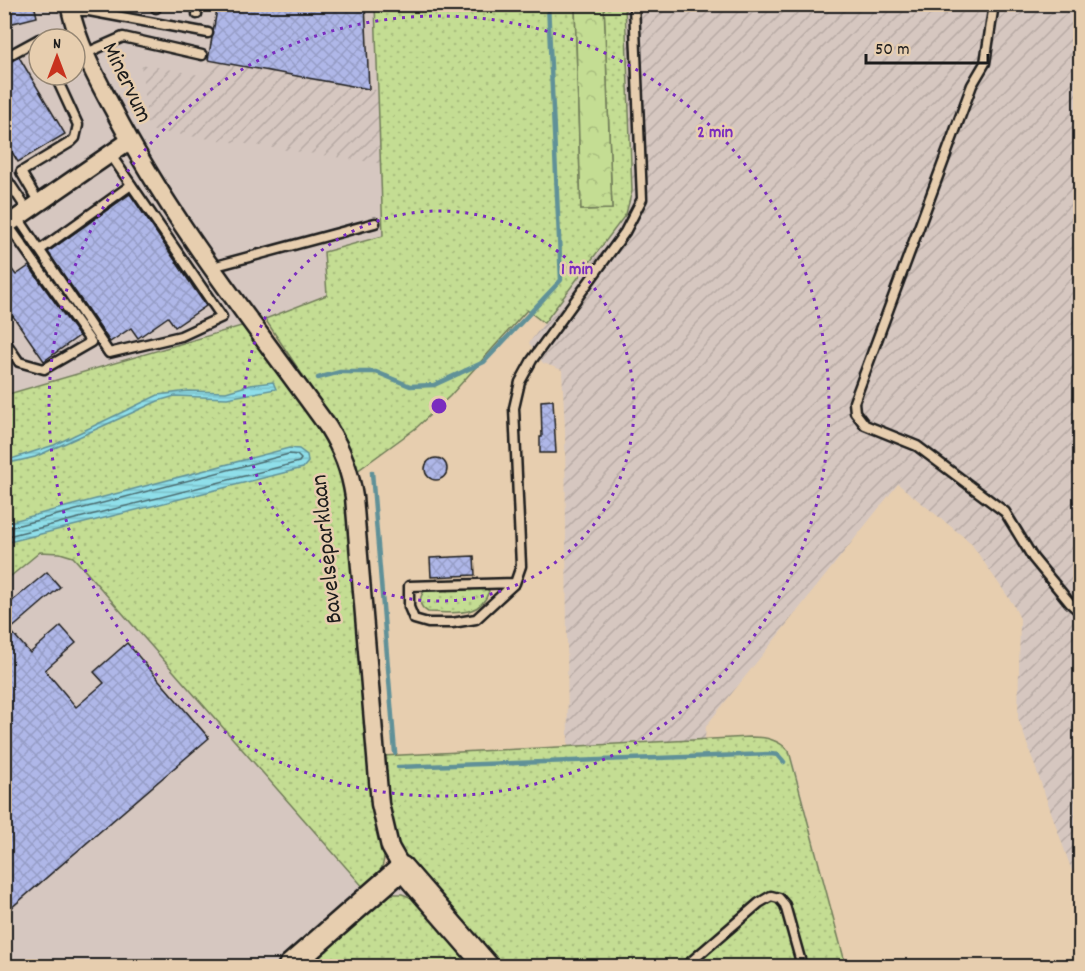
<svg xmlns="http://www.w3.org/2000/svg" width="1085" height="971" font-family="Dekko,sans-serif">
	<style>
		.built { fill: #d6c7c0; fill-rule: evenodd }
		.industrial { fill: url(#industrial-furrows) }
		.grass { fill: url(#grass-dots); stroke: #707c58; stroke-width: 1.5 }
		.forest { fill: url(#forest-crowns); stroke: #707c58; stroke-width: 1.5 }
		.water { fill: url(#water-rules); stroke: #619198; stroke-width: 1.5 }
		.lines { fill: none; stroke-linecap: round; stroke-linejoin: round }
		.shore { stroke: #4a6a6e; stroke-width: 1.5 }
		.stream { stroke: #619198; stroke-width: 4.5 }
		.building { fill: url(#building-cross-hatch); stroke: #1c1c1c; stroke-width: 1.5 }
		.lane-casing { stroke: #1c1c1c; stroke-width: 13 }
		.street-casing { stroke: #1c1c1c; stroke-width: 21 }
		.secondary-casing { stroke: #1c1c1c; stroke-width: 27 }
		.lane { stroke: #e7ceaf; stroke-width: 8 }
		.street { stroke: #e7ceaf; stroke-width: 16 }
		.secondary { stroke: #e7ceaf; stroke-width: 22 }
		.ring { fill: none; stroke: #7b2cbf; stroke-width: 3; stroke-dasharray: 3 6 }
		.labels { text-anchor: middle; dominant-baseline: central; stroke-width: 5; stroke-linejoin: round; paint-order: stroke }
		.street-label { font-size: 24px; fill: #1c1c1c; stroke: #e7ceaf }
		.centre { fill: #7b2cbf; stroke: #e7ceaf; stroke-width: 3 }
		.ring-label { font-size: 18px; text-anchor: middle; font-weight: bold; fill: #7b2cbf; stroke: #e7ceaf; stroke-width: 5; stroke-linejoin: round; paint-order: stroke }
	</style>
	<defs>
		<pattern id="industrial-furrows" width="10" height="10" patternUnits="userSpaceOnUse" patternTransform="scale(1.5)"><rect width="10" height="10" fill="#d6c7c0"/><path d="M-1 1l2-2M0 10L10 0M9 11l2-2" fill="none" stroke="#b7aaa4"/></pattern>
		<pattern id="grass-dots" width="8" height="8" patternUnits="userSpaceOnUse" patternTransform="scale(1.5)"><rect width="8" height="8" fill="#c4dd93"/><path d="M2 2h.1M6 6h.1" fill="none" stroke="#a8bd7e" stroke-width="1.8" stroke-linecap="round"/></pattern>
		<pattern id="forest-crowns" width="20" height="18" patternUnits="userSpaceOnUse" patternTransform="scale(1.5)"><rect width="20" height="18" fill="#c4dd93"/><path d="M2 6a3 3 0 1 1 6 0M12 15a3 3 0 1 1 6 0" fill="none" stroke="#a8bd7e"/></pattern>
		<pattern id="water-rules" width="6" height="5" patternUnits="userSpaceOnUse" patternTransform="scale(1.5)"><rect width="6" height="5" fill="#8fdfea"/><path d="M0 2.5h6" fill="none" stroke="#7bbfc8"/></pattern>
		<pattern id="building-cross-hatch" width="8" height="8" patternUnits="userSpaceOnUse" patternTransform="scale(1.5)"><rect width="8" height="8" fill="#afb7e8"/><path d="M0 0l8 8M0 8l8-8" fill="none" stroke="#969dc6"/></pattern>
	</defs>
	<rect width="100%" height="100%" fill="#e7ceaf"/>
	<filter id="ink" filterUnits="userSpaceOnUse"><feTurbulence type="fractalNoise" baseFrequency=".0167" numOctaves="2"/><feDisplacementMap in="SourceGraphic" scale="12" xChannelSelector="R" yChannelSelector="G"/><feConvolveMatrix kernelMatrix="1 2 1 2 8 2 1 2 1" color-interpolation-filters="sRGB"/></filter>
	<g filter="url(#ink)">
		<g class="built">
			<path d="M5 5H381L395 281 5 395ZM39 39H75V75H39Z"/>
			<path d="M4 472 365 889 402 854 383 756 760 737 782 744 792 758 846 966H5Z"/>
		</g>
		<g class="industrial">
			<path d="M625 5H1080V894L1018 718 1020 619 1013 604 970 542 898 484 706 726 705 739 568 747 565 430 562 370 543 363 529 343 626 214Z"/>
			<path d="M208 60 382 91 384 164 148 130 141 64 205 76Z"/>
		</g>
		<g class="grass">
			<path d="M375 5H575L581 210 612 209 604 5H625L632 191 626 214 544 323 527 310 450 396 416 428 357 471 348 443 265 319 327 295 324 252 383 236Z"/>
			<path d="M248 324C265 349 281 373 298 398 318 429 338 456 345 493L374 815 384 855C384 871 375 879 365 889L73 557 60 553 40 552 5 581V395Z"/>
			<path d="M485 588 489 591C480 619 452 612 428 612 418 606 418 598 426 589Z"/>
			<path d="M750 737C765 737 778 739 789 751L846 966H497L411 867 399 847 387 801 383 756Z"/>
			<path d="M394 894H402L415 899 477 966H301L388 895Z"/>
		</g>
		<path class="forest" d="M575 5H604L612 209 581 210Z"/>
		<g class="water">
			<path d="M273 382 276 389 227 398 175 396 158 401 35 457 5 464V461L54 445 158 395 188 391 226 392 250 385Z"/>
			<path d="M289 448 299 449 307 455 308 462 303 468 5 543V523Z"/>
		</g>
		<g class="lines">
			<path class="shore" d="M4 529 289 454 297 455 301 459 299 462 4 537"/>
			<g class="stream">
				<path d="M318 378 340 372H376L410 386 434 385 484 362 561 280 548 4"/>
				<path d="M372 472 395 753"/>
				<path d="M398 767 771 754 778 755 784 762"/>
			</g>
		</g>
		<g class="building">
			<path d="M4 4H34L37 17 9 24 8 21 4 22Z"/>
			<path d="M218 4H365L369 89 208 60Z"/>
			<path d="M19 57 65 134 18 162 4 139V65Z"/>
			<path d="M130 194 206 306 175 327 168 317 138 338 131 328 110 342 48 252Z"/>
			<path d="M4 259 16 275 29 266 79 336 44 361 13 316 4 323Z"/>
			<path d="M553 400 556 453H540V437H542L541 401Z"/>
			<circle cx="436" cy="469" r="11"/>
			<path d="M474 556 475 575 431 577 430 558Z"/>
			<path d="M47 572 60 587 10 630 30 653 61 626 76 643 45 670 76 707 104 683 94 672 127 643 209 738 4 914V608Z"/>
		</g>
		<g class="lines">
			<defs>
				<g id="lane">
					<path d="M994 4 985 63 972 85 854 402 855 412 865 425 917 446 1005 512 1033 558 1070 603 1080 612"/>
					<path d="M156 8V4"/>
					<path d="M70 11H89L208 33"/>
					<path d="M197 14 198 4"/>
					<path d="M4 58 39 39"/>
					<path d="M75 58 123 37 202 55"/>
					<path d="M4 175 28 211"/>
					<path d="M39 203 21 172 71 142 75 138 78 125 55 75"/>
					<path d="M18 218 109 353 181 336 222 317 110 154"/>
					<path d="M40 250 131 185"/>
					<path d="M212 267 375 223"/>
					<path d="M4 340 19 362 44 369 91 342 8 225"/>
					<path d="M515 583 409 586V607L414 619 428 623H452L476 619 515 583 521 566 514 408 520 382 532 360 625 232 642 199 634 4"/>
					<path d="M686 966 759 903 771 896 779 898 785 905 802 966"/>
				</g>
				<g id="street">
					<path d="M69 4C77 42 95 76 113 109 172 223 253 323 328 427 342 450 350 470 354 497L380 804 390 847 402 868"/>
					<path d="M4 227 129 141"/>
				</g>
				<path id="secondary" d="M290 966 402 868 487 966"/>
			</defs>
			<use href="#lane" class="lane-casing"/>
			<use href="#street" class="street-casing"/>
			<use href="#secondary" class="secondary-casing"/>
			<use href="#lane" class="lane"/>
			<use href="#street" class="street"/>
			<use href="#secondary" class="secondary"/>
		</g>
	</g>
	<g class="ring">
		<circle cx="439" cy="406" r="195"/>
		<circle cx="439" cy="406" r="390"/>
	</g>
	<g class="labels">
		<g class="street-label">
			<text transform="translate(126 83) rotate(64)">Minervum</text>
			<text transform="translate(328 549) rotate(-96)">Bavelseparklaan</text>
		</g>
	</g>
	<circle cx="439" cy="406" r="9" class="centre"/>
	<g class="ring-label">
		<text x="715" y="137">2 min</text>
		<text x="577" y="274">1 min</text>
	</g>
	<rect width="1085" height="971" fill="none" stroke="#e7ceaf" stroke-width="24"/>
	<rect x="12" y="12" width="1061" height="947" fill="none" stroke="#1c1c1c" stroke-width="2" filter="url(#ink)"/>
	<g transform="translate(57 57)"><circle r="28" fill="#e7ceaf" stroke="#968774" stroke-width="1.5"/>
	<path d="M0-4.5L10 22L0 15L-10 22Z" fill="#c8321e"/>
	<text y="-9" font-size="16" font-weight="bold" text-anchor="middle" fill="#1c1c1c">N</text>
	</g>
	<path d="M866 54v9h122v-9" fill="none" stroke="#1c1c1c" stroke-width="3"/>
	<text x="875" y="54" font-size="18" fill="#1c1c1c" stroke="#e7ceaf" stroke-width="4.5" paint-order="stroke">50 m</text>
</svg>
